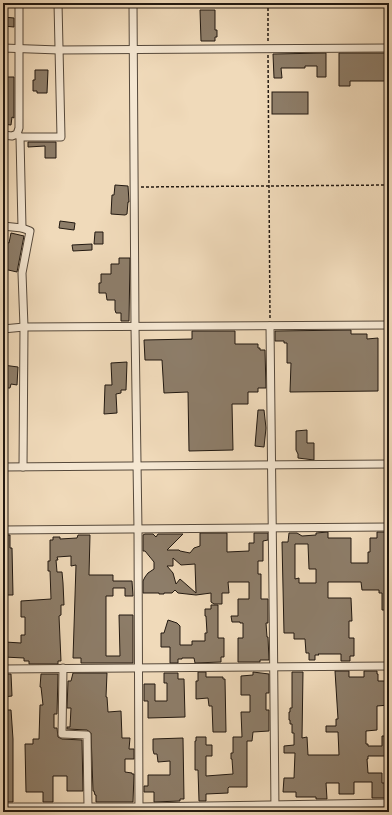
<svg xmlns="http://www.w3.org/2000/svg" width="392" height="815" font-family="'Libre Bodoni',serif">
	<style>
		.building { fill: #8d7d69; stroke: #221911; fill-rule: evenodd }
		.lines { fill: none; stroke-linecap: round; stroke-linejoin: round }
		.minor-casing { stroke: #56493b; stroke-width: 9 }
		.path { stroke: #221911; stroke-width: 1.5; stroke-dasharray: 3 2; stroke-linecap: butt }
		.minor { stroke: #f5e7d2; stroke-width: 7 }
	</style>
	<rect width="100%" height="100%" fill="#f0daba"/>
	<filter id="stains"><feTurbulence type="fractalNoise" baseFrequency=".005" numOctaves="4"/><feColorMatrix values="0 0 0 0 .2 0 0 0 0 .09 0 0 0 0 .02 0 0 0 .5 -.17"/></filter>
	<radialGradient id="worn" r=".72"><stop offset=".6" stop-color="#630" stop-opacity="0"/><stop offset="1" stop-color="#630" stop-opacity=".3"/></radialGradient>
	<g class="building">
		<path d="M200 10H215V30H217V37H215V41H201Z"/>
		<path d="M3 17 14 18V27L3 26Z"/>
		<path d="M326 53V77H317V66H305V68H281L282 78H274L273 54Z"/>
		<path d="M339 53H389V81H350V86H339Z"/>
		<path d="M35 70H48L47 93H37V91H33V80H35Z"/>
		<path d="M3 77H14V118L12 117 11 125 3 124Z"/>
		<rect x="272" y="92" width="36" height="22"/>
		<path d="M28 142H56V158H45V146L28 147Z"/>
		<path d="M115 185 128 186 129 202H128L127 214 125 215 111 214 112 195H114Z"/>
		<path d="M60 221 75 223 74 230 59 228Z"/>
		<path d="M95 232H103V244H94Z"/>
		<path d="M11 233 24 236 17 272 4 269 5 262H3V255L6 242 9 243Z"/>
		<path d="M92 244V250L73 251 72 245Z"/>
		<path d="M119 258H130L129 321H121V313H116L115 310V300H107L106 293H99V283H101V274H111V264H119Z"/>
		<path d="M351 330V334H367V339L378 338V391L290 392 291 363H287V343H284V341H275V331Z"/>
		<path d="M192 331H235V344H258V348H260V350H265L266 388H258V392H248V404H232L233 450 189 451 188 392 164 393 162 360H145L144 340 192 339Z"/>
		<path d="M127 362 126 390H121V393L116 394 117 413 104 414 105 385H112L111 363Z"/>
		<path d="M3 365 18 367 17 385 11 384 10 388H3Z"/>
		<path d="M258 410H264L266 428 264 447 255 446Z"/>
		<path d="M307 430V443H314V460L298 458V454L296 450V431Z"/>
		<path d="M328 532V538H351V563H368V552H370V538H377V532H388L389 533V610H382V593H379V590H362L361 582H328V598H351L352 621H349V638H354V656H350V661H341V654H318L319 655H315V660H309V653H306L305 639H294V633H284L282 542H288L289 533H297L302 536 316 535V533ZM295 544H308L309 569H316V583H299V578L295 579Z"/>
		<path d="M200 533H227V552L249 551V543H254V533H268V540L263 541V561H258V574H261V599H268V623H266L267 637H268L269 660H260V662H238V638H243V623H240V622H232L231 616H238V599H249V582H228L229 593H222V604H214L211 602V593L196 595 178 593 175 590 172 593H164V594H159V593H143V581L145 577 148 573 154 569V562L145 551H143V535L145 534H153L156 537 158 534H183L167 550H179L180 551 190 553 194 548 200 546ZM173 558 181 565 195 564 196 593 180 579 176 584 173 573 167 566H173Z"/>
		<path d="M3 535H10V548H12L13 595H3Z"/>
		<path d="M78 535H90L89 575H113V581H132L133 596H125V588H113V596H106V656H120L119 615H133V663H81V658H73L76 565 71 566V556L57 557 58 560H56L57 572H62L63 583 64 605H61V615L59 616 61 661H58V664H29V661H24V658L4 657 5 642 21 643V635H25V617H21V601L51 599 50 571H48V561H50V540H53V537H60V539L77 538Z"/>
		<path d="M211 605H218V638H224V657H221V662L195 663 194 658H182V659H178V663H170V647H161V633H164L168 620 177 623 180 626V645H192V641H205V633H207L206 616H205V609H211Z"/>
		<path d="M335 671H349V677H364V671H377V674H378V681H389V705L377 706V730L366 731V744H368V746H382V736H389V756H368V759H367L368 773H382V783H389V798H372V782H354V794H339V783H326L327 799H316V797H296V792H283L284 778H294L295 753H284V746L294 745V733H292V724H290V720H289V712H290V708H292V672H303L302 738 307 737 308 755H339L338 732H326V726H336V719H338Z"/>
		<path d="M198 672H206V677H223V679H225L226 732H213L212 706H209L208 698 196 699V681H198Z"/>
		<path d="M253 672 269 674V693H266V710H269V731L253 732 252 741H247V787H229L228 788V793L206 794V801H199L198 770H195V741H196V737H206V745H212V756H206V776L233 774 232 759H231V753H233V737H242L241 712H250V695H241V676L253 675Z"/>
		<path d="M73 673H107L106 697H107L108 712 121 711 122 738H130L129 749H134V759H125V772L132 773V774H134L133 802H96V795H95L94 791H93L91 733 87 730 67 729V727H70L71 708H67L68 681H71Z"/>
		<path d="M164 673H178V679H184L185 717 148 718V701H144V684H155V701H167V683H164Z"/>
		<path d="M3 674H11L12 696 3 697Z"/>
		<path d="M41 674H58L57 714H54V728H57L58 737 62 739 82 740 83 791H67V776H53V802H43V792H26L25 744H33V739H39L40 705H43L41 687H40Z"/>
		<path d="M3 710H11L13 739V802H4Z"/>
		<path d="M183 738 184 799H180V801L154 802V792H144V786H148V775H170V761L158 762 157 754H154L153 750V739Z"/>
	</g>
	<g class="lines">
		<defs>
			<g id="minor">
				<path d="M133 3 135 327 138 530 139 812"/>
				<path d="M3 48 59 50 389 48"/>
				<path d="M17 134 20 137 22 228"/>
				<path d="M3 135 12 136 17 134 19 128V3"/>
				<path d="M20 137H61L58 3"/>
				<path d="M3 226 22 228 30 231 22 273 24 327 23 467"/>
				<path d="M270 326C273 488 273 650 275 812"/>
				<path d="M3 329 24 327 389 325"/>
				<path d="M3 467 389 464"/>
				<path d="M3 530 389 527"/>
				<path d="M63 668 62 734 87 735 88 807"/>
				<path d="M3 669 389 666"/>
				<path d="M3 807H139L389 803"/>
			</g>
		</defs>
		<use href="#minor" class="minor-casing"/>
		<g class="path">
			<path d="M268 3V41"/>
			<path d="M268 55 270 319"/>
			<path d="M141 187 389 185"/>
		</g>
		<use href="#minor" class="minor"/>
	</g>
	<rect width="392" height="815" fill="none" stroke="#f0daba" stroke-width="16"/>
	<rect x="4" y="4" width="384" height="807" fill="none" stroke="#221911" stroke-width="2"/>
	<rect x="8" y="8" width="376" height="799" fill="none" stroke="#221911"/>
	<rect width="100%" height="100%" filter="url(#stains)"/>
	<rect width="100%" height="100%" fill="url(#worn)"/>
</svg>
